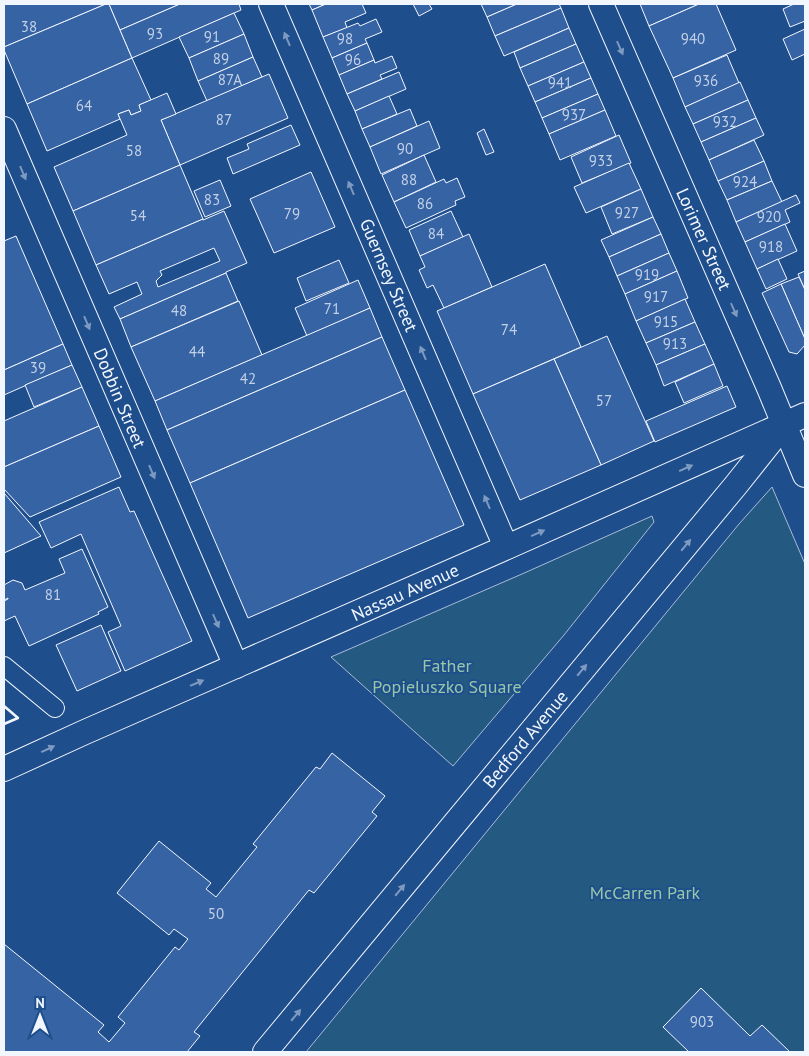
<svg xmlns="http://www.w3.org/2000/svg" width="809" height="1056" font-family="'PT Sans',sans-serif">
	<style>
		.green { fill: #245a82; stroke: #a8bbd7 }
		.building { fill: #3563a3; stroke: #f2f6ff; fill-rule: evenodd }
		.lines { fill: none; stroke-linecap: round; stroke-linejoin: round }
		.pedestrian-casing { stroke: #f2f6ff; stroke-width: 20 }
		.minor-casing { stroke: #f2f6ff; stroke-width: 26 }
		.pedestrian { stroke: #1f4e8c; stroke-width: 18 }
		.minor { stroke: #1f4e8c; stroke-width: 24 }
		.wall { stroke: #f2f6ff; stroke-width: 2.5 }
		.oneway { fill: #7e9ac0 }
		.labels { text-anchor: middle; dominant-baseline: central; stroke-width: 4; stroke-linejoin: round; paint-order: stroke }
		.number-label { font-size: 15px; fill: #c3d1e8 }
		.street-label { font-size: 18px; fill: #f2f6ff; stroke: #1f4e8c }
		.park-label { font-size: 18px; fill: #97c8a6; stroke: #1f4e8c }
	</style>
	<rect width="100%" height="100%" fill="#1f4e8c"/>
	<g class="green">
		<path d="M772 487 805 564V1052H306L739 524Z"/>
		<path d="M652 516 654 522 564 635 453 766 331 657 522 574Z"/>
	</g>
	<g class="building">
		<path d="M4 4H106L4 47Z"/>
		<path d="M106 4H109L132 58 27 104 4 50V47Z"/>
		<path d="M109 4H180L120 30Z"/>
		<path d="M180 4H239L241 10 132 58 120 30Z"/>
		<path d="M309 4H326L312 10Z"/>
		<path d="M326 4H362L366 13 345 22 347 28 323 37 312 10Z"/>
		<path d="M413 4H429L432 9 419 16Z"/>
		<path d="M481 4H517L487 17Z"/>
		<path d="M517 4H559L561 8 495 36 487 17Z"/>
		<path d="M640 4H699L649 26Z"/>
		<path d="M699 4H716L736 50 673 78 649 26Z"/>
		<path d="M794 4H805V21L790 27 783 9Z"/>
		<path d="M561 8 569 28 504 56 495 36Z"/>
		<path d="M234 13 244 34 189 58 179 37Z"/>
		<path d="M376 19 382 32 365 39 367 43 332 58 323 37 358 23 360 26Z"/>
		<path d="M569 28 576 44 520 68 514 52Z"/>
		<path d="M805 29V54L792 60 783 39Z"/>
		<path d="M244 34 253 57 198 81 189 58Z"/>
		<path d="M367 43 374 60 339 75 332 58Z"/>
		<path d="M576 44 584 62 528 86 520 68Z"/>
		<path d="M727 55 739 83 685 107 673 78Z"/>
		<path d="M392 56 397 68 380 75 382 79 347 94 339 75 374 60 375 63Z"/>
		<path d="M253 57 262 77 207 101 198 81Z"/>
		<path d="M132 58 151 100 139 105 141 111 131 115 129 110 118 114 120 119 47 151 27 104Z"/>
		<path d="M584 62 591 78 535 102 528 86Z"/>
		<path d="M399 72 406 89 355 111 347 94Z"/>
		<path d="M269 74 288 118 180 165 161 120Z"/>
		<path d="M591 78 598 94 542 118 535 102Z"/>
		<path d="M740 82 748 100 693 124 685 107Z"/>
		<path d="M167 93 176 114 161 120 180 165 73 211 54 167 127 135 118 114 129 110 131 115 141 111 139 105Z"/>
		<path d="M598 94 605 110 549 134 542 118Z"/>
		<path d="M389 96 397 114 362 129 355 111Z"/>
		<path d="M748 100 756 118 701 142 693 124Z"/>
		<path d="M410 109 417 126 370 147 362 129Z"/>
		<path d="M605 110 616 136 560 160 549 134Z"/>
		<path d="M756 118 764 135 709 160 701 142Z"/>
		<path d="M429 121 440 148 381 174 370 147Z"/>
		<path d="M291 125 300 145 233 174 227 158 249 149 247 144Z"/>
		<path d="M484 129 494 152 486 155 477 133Z"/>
		<path d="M619 135 631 163 582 183 571 157Z"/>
		<path d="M754 140 764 161 718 181 709 160Z"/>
		<path d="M424 155 436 182 394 202 382 175Z"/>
		<path d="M764 161 772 181 727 200 718 181Z"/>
		<path d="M629 163 641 189 586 213 574 187Z"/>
		<path d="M180 165 203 219 96 265 73 211Z"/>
		<path d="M311 172 335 227 274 253 250 199Z"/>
		<path d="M457 178 465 197 455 201 456 205 406 228 394 202 444 179 446 183Z"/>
		<path d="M220 180 231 206 205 217 194 191Z"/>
		<path d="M772 181 782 202 736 222 727 200Z"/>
		<path d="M641 189 653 217 612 234 601 207Z"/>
		<path d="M796 195 800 203 785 210 790 222 745 242 736 222Z"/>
		<path d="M224 211 247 263 226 272V273L120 319 114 307 142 294 137 282 109 294 96 265 203 219V220ZM214 248 220 261 158 287 156 281 162 275 160 271Z"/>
		<path d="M451 211 463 237 420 256 409 230Z"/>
		<path d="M653 217 661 234 609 257 601 240Z"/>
		<path d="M785 224 797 251 757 269 745 242Z"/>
		<path d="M469 234 492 287 444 308 433 285 427 288 419 270 425 267 420 256Z"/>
		<path d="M661 234 669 253 617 276 609 257Z"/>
		<path d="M16 236 63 344 4 370V241Z"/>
		<path d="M669 253 677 271 625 294 617 276Z"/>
		<path d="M778 259 787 279 766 289 757 269Z"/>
		<path d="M339 260 349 283 306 301 297 278Z"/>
		<path d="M545 264 581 347 473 394 437 311Z"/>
		<path d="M677 271 688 298 636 321 625 294Z"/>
		<path d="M805 271V290L798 274Z"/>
		<path d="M226 273 238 301 131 347 120 319Z"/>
		<path d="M799 277 805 290V339L781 284Z"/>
		<path d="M358 280 370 308 307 336 295 308Z"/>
		<path d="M781 284 805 339V345L797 354 789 352 762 293Z"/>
		<path d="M685 299 695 322 646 343 636 321Z"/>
		<path d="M239 301 262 355 155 401 131 347Z"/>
		<path d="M370 308 382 337 167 430 155 401Z"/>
		<path d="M695 322 705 344 656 365 646 343Z"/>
		<path d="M607 336 654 441 601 465 554 359Z"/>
		<path d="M382 337 405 390 190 483 167 430Z"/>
		<path d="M63 344 72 365 4 395V370Z"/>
		<path d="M705 344 714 364 664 386 656 365Z"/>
		<path d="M554 359 601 465 520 500 473 394Z"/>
		<path d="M714 364 723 386 684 403 675 382Z"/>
		<path d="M72 365 82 387 34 407 25 385Z"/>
		<path d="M727 386 736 407 655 442 646 421Z"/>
		<path d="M82 387 99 426 4 467V421Z"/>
		<path d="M405 390 464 525 248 618 190 483Z"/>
		<path d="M99 426 121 477 30 517 4 489V467Z"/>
		<path d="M119 487 130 512 134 511 192 641 125 671 108 632 121 626 81 534 51 548 39 522Z"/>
		<path d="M4 493 41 536 4 553Z"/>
		<path d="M82 549 108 607 98 612 99 614 29 646 15 616 4 621V601L8 599V598L4 600V585L13 580 22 583 25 590 65 573 59 559Z"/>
		<path d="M101 625 121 671 77 691 56 645Z"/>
		<path d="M332 753 385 796 372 812 377 816 314 893 309 890 194 1032 200 1036 187 1052H4V944L104 1025 98 1032 109 1042 125 1023 118 1017 175 947 179 950 188 939 174 929 169 935 117 893 159 841 211 883 206 889 216 897 257 847 253 844 316 767 320 769Z"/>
		<path d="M701 988 750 1036 762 1025 790 1052H689L663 1027Z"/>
	</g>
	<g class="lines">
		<defs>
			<path id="pedestrian" d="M4 666 55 708"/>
			<g id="minor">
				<path d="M271 4 506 547"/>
				<path d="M601 4 769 388 805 475"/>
				<path d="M4 129 236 666"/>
				<path d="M4 769 85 732 498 551 805 415"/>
				<path d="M265 1052 736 485 783 426"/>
			</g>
		</defs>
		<use href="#pedestrian" class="pedestrian-casing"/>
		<use href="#minor" class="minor-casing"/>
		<use href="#pedestrian" class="pedestrian"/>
		<use href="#minor" class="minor"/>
		<path class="wall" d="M4 706 18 718 4 724"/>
	</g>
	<defs><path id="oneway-solid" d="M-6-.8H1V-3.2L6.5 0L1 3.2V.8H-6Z" transform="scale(1.25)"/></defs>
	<g class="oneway">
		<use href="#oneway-solid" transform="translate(287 39) rotate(-113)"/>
		<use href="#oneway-solid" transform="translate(620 48) rotate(66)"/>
		<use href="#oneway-solid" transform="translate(23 173) rotate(67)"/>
		<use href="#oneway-solid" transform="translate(351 188) rotate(-113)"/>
		<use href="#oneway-solid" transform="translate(734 310) rotate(66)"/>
		<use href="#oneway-solid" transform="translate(87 323) rotate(67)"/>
		<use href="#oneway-solid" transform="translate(423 353) rotate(-113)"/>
		<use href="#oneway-solid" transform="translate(686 468) rotate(-24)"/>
		<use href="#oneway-solid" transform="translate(152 472) rotate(67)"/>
		<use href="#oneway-solid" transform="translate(487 502) rotate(-113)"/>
		<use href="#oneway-solid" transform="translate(538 533) rotate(-24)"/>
		<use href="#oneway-solid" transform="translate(686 545) rotate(-50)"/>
		<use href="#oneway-solid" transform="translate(216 621) rotate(66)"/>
		<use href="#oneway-solid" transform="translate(582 670) rotate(-50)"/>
		<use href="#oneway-solid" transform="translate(197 683) rotate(-23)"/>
		<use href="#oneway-solid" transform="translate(48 749) rotate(-25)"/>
		<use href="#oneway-solid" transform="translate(400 890) rotate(-50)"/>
		<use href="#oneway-solid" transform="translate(296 1015) rotate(-50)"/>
	</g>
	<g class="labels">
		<g class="number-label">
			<text x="29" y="26">38</text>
			<text x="155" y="33">93</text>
			<text x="212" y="36">91</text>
			<text x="345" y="38">98</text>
			<text x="693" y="38">940</text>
			<text x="221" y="58">89</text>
			<text x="353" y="59">96</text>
			<text x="230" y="79">87A</text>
			<text x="706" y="80">936</text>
			<text x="560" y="82">941</text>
			<text x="84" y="105">64</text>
			<text x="574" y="114">937</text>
			<text x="224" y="119">87</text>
			<text x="725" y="121">932</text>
			<text x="405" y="148">90</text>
			<text x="134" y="150">58</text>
			<text x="601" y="160">933</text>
			<text x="409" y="179">88</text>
			<text x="745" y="181">924</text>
			<text x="212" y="199">83</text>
			<text x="425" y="203">86</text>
			<text x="627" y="212">927</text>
			<text x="292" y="213">79</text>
			<text x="138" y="215">54</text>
			<text x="769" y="216">920</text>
			<text x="436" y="233">84</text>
			<text x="771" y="246">918</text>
			<text x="647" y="274">919</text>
			<text x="656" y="296">917</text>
			<text x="332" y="308">71</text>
			<text x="179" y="310">48</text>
			<text x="666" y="321">915</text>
			<text x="509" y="329">74</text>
			<text x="675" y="343">913</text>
			<text x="197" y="351">44</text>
			<text x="38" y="367">39</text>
			<text x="248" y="378">42</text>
			<text x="604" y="400">57</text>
			<text x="53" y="594">81</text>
			<text x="216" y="913">50</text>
			<text x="702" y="1021">903</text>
		</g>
		<g class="street-label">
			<text transform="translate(704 239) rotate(66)">Lorimer Street</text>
			<text transform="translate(389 275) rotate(67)">Guernsey Street</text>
			<text transform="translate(120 398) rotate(67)">Dobbin Street</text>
			<text transform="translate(405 592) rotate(-24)">Nassau Avenue</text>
			<text transform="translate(525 739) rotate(-50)">Bedford Avenue</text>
		</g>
		<g class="park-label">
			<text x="447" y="665">Father<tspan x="447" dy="21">Popieluszko Square</tspan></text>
			<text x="645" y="892">McCarren Park</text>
		</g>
	</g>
	<rect width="809" height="1056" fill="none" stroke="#f2f6ff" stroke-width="10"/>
	<g transform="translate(40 1016)" stroke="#1f4e8c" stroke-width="4" paint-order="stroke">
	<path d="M0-4L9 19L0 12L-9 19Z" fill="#f2f6ff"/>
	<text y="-8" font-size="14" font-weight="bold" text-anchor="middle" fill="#f2f6ff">N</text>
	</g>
</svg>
